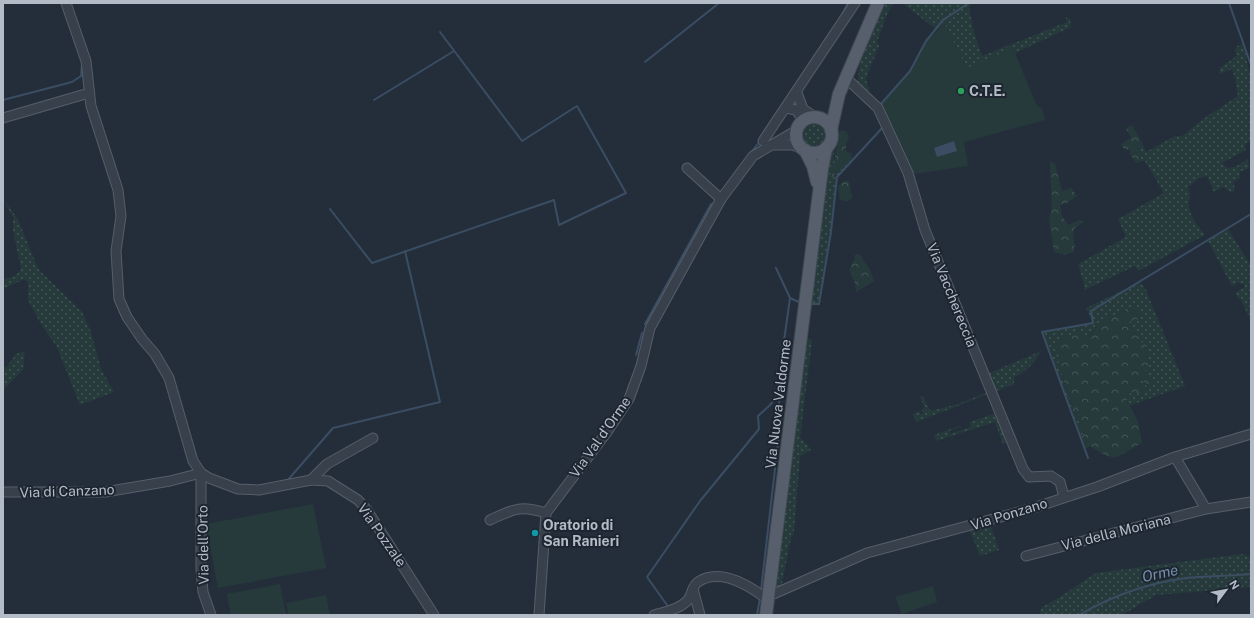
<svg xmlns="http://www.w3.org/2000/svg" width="1254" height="618" font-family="'Public Sans',sans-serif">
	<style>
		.grass { fill: url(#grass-dots) }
		.forest { fill: url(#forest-crowns) }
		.pitch { fill: #263a3c }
		.water { fill: #3a4d63 }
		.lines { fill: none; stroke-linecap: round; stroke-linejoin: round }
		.stream { stroke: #3a4d63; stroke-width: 2 }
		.minor-casing { stroke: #565e69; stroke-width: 11 }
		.major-casing { stroke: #414954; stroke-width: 14 }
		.minor { stroke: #37404b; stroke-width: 9 }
		.major { stroke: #565f6b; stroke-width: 12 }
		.leisure-dot { fill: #2e9e5b; stroke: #1d2530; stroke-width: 1.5 }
		.culture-dot { fill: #0f9aa8; stroke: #1d2530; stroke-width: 1.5 }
		.labels { text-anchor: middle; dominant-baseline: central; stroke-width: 4; stroke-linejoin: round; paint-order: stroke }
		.poi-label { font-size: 14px; font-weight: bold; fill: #b3bbc7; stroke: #1d2530; text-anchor: start }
		.street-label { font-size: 14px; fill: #b3bbc7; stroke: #1d2530 }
		.water-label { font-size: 15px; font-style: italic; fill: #748da9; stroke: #1d2530 }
	</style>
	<defs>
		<pattern id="grass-dots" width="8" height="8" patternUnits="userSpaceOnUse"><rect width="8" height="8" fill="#263a3c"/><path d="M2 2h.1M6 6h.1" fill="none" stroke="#435557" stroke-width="1.8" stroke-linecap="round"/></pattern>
		<pattern id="forest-crowns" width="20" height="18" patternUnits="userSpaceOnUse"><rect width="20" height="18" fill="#263a3c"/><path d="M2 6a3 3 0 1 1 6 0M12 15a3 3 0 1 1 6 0" fill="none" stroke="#435557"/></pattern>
	</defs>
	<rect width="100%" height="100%" fill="#242e3b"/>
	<g class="grass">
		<path d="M886 3H894C887 10 881 32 877 42L879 46 867 75 866 80 870 91 868 93 858 83C857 57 876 27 886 3Z"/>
		<path d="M902 3H972L969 7 973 29 982 56 1067 22 1066 17 1070 19 1071 27 1015 53 1012 49 967 69 945 24 937 30Z"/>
		<path d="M1243 43 1248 57 1246 59 1251 75V140L1245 144 1246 150 1222 163 1227 168 1235 167 1248 159 1249 168 1239 172 1240 178 1233 182 1235 189 1232 193 1223 187 1214 192 1207 176 1199 178 1188 187C1192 198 1188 197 1189 206 1190 217 1199 227 1205 235L1138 271 1135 266 1084 290V284L1078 264 1126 237 1118 219 1164 193 1145 161H1141L1140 139 1146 152 1175 136H1182L1206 117 1238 96 1235 78 1232 69 1219 74 1220 68 1237 56 1235 51 1236 47Z"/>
		<circle cx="814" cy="135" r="14"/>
		<path d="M835 148 833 158 835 163 830 168V173L834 177C837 170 845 162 851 157L853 158 837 177 831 232 819 304H810C815 268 821 234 825 198 827 178 823 166 835 148Z"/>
		<path d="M3 199 17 218 39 270 82 312 91 332 101 369 114 392 80 405 57 347 41 324 28 300V282L24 279 3 289V280L16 275 21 269 13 230V217Z"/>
		<path d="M1228 229 1251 266V321L1240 298H1238L1235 293 1245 287 1243 283 1240 284 1239 282 1232 286 1208 241Z"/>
		<path d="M1140 282 1146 290 1185 386 1128 406 1126 400 1130 392 1134 393 1143 390 1139 383V378L1143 380 1147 387 1153 379 1144 377 1145 371 1149 368 1146 345C1137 341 1137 332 1129 327L1128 322 1133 321V307L1100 323 1099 327 1095 329 1087 339 1056 352 1066 389 1084 432 1081 436 1042 332 1093 323 1086 308Z"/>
		<path d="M806 338 812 340 800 438 803 440 811 450 800 456 794 532 791 538 782 583 784 587H777L775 582Z"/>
		<path d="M25 351 23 370 3 390V366L6 368 16 354Z"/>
		<path d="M1041 351C1036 361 1025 373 1014 377V384L916 422 913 414 919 411 920 414 923 413 922 410 925 408 920 397 923 396 930 411 958 404 991 391 985 375Z"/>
		<path d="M999 412 1011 440 1003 444 995 422 936 441 934 435 960 426 961 427 949 431V434L971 427 970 422Z"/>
		<path d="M989 520 999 550 980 556 968 526Z"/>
		<path d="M1242 554 1251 557V587L1156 595 1122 615H1039L1042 607C1061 598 1078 584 1096 573Z"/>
	</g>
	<g class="forest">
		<path d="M1132 125 1140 139 1141 161 1136 163 1130 154 1131 150 1124 149 1121 144 1131 138 1126 128Z"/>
		<path d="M846 131 849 138 846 143V151L852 154 851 157 836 172 831 181 830 168 835 163C834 153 839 143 837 132Z"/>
		<path d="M1050 161 1055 164 1062 191 1071 188 1077 196 1067 203 1060 205 1062 216 1068 225 1080 220 1083 222 1074 229C1072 237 1076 244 1074 252L1064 255 1054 252 1049 220 1052 208Z"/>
		<path d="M844 181H849L852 198 847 201 840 200 838 186Z"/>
		<path d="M857 254 860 255 870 270 874 281 856 292 855 283 849 270 855 258 854 256Z"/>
		<path d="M1133 307 1139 308 1140 316 1138 319 1128 322 1129 327C1137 332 1137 341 1146 345L1149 368 1145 371 1144 376 1153 375V379L1147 387 1143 380 1139 378V383L1143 390 1142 394 1130 392 1129 398 1126 400 1138 421 1142 443 1117 457C1105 458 1099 451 1090 446L1085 449 1081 436 1084 432 1066 389 1054 345 1063 338 1078 333 1087 339C1094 333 1097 326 1102 319L1120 314Z"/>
	</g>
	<g class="pitch">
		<path d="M945 24 967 68 1013 48 1036 104 1042 109 1045 120 964 142 968 166 913 174 880 105 910 71 926 41Z"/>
		<path d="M313 504 326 568 218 588 206 524Z"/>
		<path d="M280 584 286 615H231L227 594Z"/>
		<path d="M933 586 937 602 902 614 895 597Z"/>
		<path d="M326 595 330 615H289L286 603Z"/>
	</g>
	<path class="water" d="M954 141 957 151 937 157 934 148Z"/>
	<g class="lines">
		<g class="stream">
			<path d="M1229 3 1251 65"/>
			<path d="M842 15 848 3"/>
			<path d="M645 62 719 3"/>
			<path d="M3 100 72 82 81 76 82 65"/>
			<path d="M374 100 454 51"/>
			<path d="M880 105 910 71 926 41 943 20 969 3"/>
			<path d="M750 154 760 141"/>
			<path d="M330 209 372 263 554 200 559 225 626 193 577 106 522 141 440 32"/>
			<path d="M790 298 801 303"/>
			<path d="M810 304H819L831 232 837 177 883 127"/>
			<path d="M645 324 711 204"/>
			<path d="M636 355 642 333"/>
			<path d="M1088 458 1042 332 1093 323 1091 311 1251 214"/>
			<path d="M287 481 333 428 440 402 405 251"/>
			<path d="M761 590 778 443 780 373"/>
			<path d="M667 605 647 577 700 501 759 429 758 416 769 406 776 398 790 298 776 268"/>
			<path d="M757 615 760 598"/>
			<path d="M1079 615C1112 596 1148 583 1186 578 1207 576 1230 576 1251 574"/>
		</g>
		<defs>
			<g id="minor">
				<path d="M66 3 86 61 91 106 118 190 121 216 116 251 119 299 127 317 142 339 155 354 169 378 193 461 201 473 209 478 238 489 259 490 311 480 328 481 358 500 367 510 434 615"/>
				<path d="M845 77 878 108 908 173 925 230 1023 469 1029 477 1051 476 1060 482 1064 497"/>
				<path d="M797 93 803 109 815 117"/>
				<path d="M786 108 796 110 801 117V123"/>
				<path d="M3 118 89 93"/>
				<path d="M763 141 855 3"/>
				<path d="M772 145H793L801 148"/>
				<path d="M687 168 721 199"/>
				<path d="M1175 457 1206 509"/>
				<path d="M201 473V569L203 592 211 615"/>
				<path d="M311 480 327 464 373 438"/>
				<path d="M3 492H105L170 481 201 473"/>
				<path d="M490 520C514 509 519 505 546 513"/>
				<path d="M1026 556 1206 509 1251 502"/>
				<path d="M693 589 700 615"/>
				<path d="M769 596 867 553 1030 509 1097 487 1175 457 1251 434"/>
				<path d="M539 615 546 513 607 432 629 399 641 366 650 328 721 199 753 156 797 130"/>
				<path d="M654 615C665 612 680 609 688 600 692 595 692 586 698 582 721 567 750 586 768 600"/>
			</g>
			<g id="major">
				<circle cx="814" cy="135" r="18"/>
				<path d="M831 130 839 94 878 3"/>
				<path d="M805 150 813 166 817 182"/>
				<path d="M766 615 822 169 826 148"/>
			</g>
		</defs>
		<use href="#minor" class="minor-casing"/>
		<use href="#major" class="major-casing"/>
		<use href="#minor" class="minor"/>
		<use href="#major" class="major"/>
	</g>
	<circle class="leisure-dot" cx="961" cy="91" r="4"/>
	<circle class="culture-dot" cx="535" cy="533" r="4"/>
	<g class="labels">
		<g class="poi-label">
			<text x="969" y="91">C.T.E.</text>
			<text x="543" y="525">Oratorio di<tspan x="543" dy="16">San Ranieri</tspan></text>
		</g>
		<g class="street-label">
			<text transform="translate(952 295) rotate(68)">Via Vacchereccia</text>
			<text transform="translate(778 404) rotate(-83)">Via Nuova Valdorme</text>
			<text transform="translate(600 437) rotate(-55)">Via Val d'Orme</text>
			<text transform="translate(67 491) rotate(-2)">Via di Canzano</text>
			<text transform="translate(1009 514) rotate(-17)">Via Ponzano</text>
			<text transform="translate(1116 532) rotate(-14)">Via della Moriana</text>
			<text transform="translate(382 535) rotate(55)">Via Pozzale</text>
			<text transform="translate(203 545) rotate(-91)">Via dell'Orto</text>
		</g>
		<g class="water-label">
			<text transform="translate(1160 573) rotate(-12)">Orme</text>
		</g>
	</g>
	<rect width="1254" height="618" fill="none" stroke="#b3bbc7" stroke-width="8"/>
	<g transform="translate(1226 590) rotate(58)" stroke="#1d2530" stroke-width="3" paint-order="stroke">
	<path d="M0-3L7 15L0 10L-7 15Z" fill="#b3bbc7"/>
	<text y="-6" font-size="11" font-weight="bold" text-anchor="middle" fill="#b3bbc7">N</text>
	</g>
</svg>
